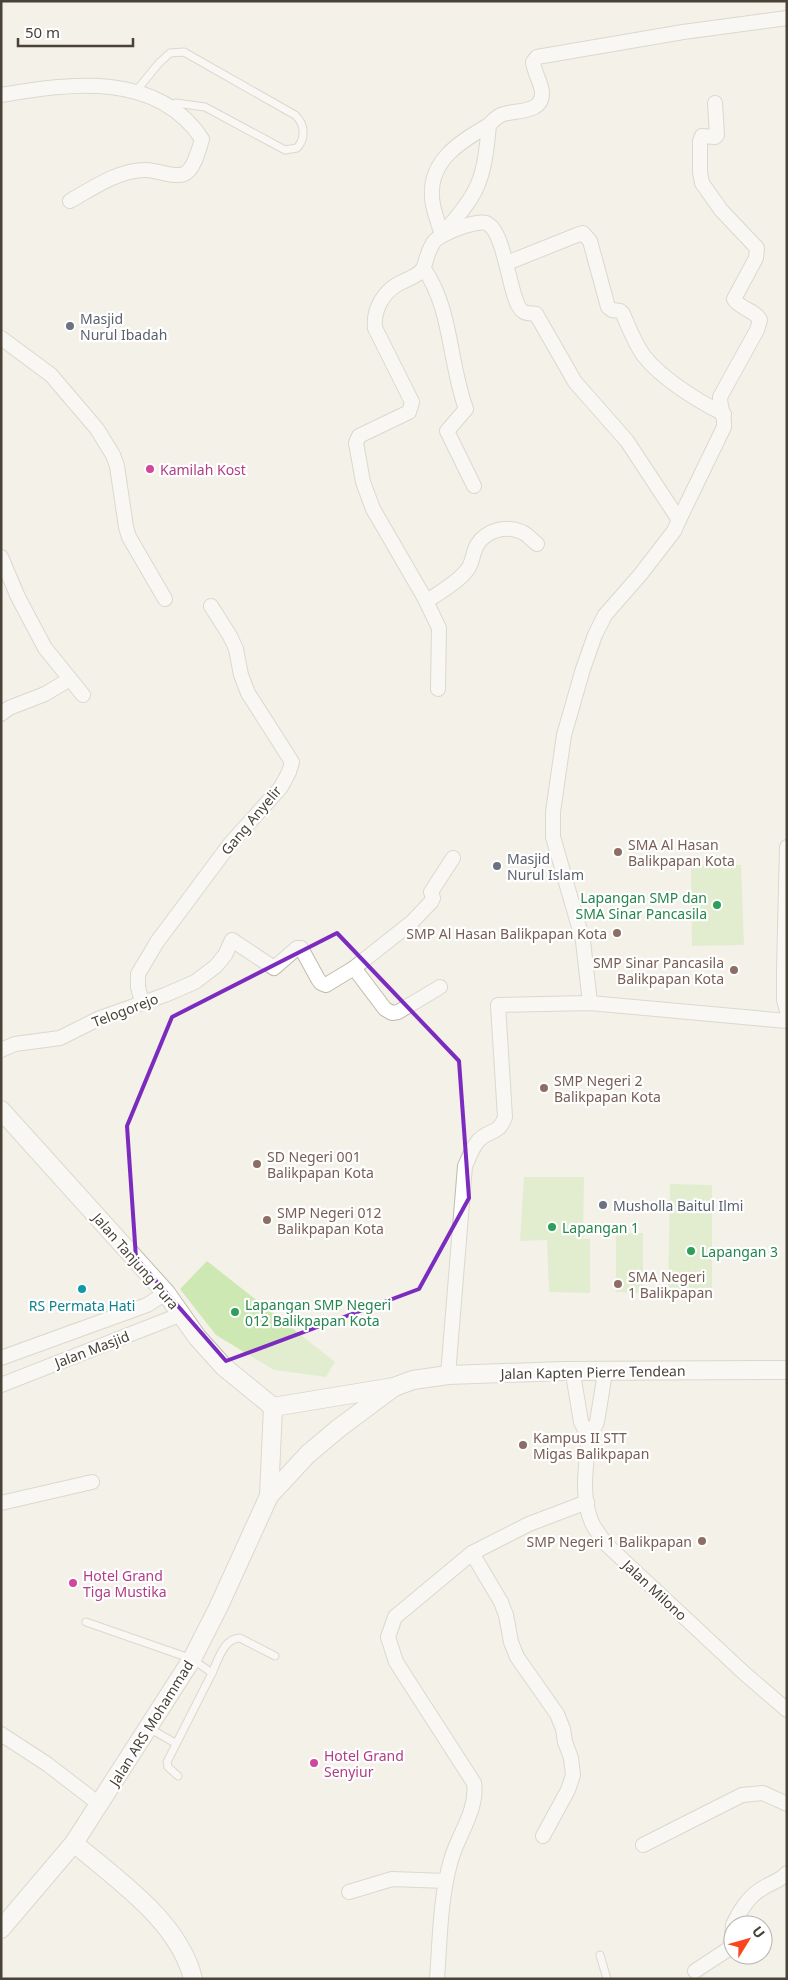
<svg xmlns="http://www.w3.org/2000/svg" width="788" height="1980" font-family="'Noto Sans',sans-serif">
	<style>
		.green { fill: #cde8b2 }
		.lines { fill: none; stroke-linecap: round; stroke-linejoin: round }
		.service-casing { stroke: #c0baab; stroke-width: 9 }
		.minor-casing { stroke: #c0baab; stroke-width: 16 }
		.tertiary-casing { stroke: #c0baab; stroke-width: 20 }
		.service { stroke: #fff; stroke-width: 7 }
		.minor { stroke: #fff; stroke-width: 14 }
		.tertiary { stroke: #fff; stroke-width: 18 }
		.marked { fill: none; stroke: #7b2cbf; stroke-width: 4; stroke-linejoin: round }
		.worship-dot { fill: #6b7280; stroke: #fff; stroke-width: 2 }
		.hotel-dot { fill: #d1479c; stroke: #fff; stroke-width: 2 }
		.education-dot { fill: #8d6e63; stroke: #fff; stroke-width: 2 }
		.leisure-dot { fill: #2e9e5b; stroke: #fff; stroke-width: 2 }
		.culture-dot { fill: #0f9aa8; stroke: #fff; stroke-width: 2 }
		.labels { text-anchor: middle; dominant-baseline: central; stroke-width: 4.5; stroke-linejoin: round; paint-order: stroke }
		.worship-label { font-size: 14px; fill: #5b616d; stroke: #fff; text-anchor: start }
		.hotel-label { font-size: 14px; fill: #b23c85; stroke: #fff; text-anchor: start }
		.street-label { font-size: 14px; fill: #484237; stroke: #fff }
		.education-label { font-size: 14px; fill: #785e54; stroke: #fff; text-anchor: start }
		.leisure-label { font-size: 14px; fill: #27864d; stroke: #fff; text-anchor: start }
		.culture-label { font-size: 14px; fill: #0d838f; stroke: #fff }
	</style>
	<rect width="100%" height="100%" fill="#f4f1e9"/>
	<g class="green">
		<path d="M691 864 741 865 744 945 692 946Z"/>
		<path d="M524 1177H584L583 1239H590V1293L549 1292 547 1240 520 1241Z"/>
		<path d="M670 1184 712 1185V1293L668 1292Z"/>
		<path d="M616 1233H643V1293L616 1292Z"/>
		<path d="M207 1261 335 1362 326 1377 274 1370 216 1335 180 1289Z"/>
	</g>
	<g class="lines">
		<defs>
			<g id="service">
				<path d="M136 91 159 63 170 53 184 52 295 115C305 124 306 138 297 148L285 150 205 107 176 103 168 106"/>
				<path d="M86 1622 192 1659 212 1673C218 1660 224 1638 240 1638L275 1656"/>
				<path d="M149 1728 175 1743"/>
				<path d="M178 1776 168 1767 167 1762 212 1673"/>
				<path d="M600 1955 607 1979"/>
			</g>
			<g id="minor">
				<path d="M1 95C70 83 157 71 202 139 199 149 194 170 184 174 174 178 157 170 146 170 118 170 93 188 70 201"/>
				<path d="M444 232C480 192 484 179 489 125 492 122 496 117 501 115 514 109 543 115 542 92 541 82 534 72 533 62L537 57 683 32 787 18"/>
				<path d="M442 235C439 225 435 215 433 205 425 163 458 143 489 125"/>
				<path d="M507 263 577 235 583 233 590 241 608 307 612 310 620 311 623 314C629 328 635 344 644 356 662 379 698 401 724 414"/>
				<path d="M424 269C452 309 449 363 466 409L447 431 474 486"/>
				<path d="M1 338 51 375 97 429 113 455 117 466 126 527 129 537 165 599"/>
				<path d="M679 520 724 427C725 416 720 408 720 397L757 330 760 320C755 310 740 309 734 299L756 258 757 248 721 210 702 183 700 172V141L702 136 715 137 717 135 715 103"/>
				<path d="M1 557 18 597 45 648 83 695"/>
				<path d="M424 597 429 599 433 597C445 589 462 579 469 567 473 560 473 552 477 545 486 530 506 525 522 532 527 534 533 541 537 544"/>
				<path d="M438 689 439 628 424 597 373 509 363 482 356 443 359 436 409 412 412 402 375 328C373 309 384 290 402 282 434 268 419 267 433 243 438 234 476 220 486 223 507 231 509 306 524 312 527 314 533 313 536 314L575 382 627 441 679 520 674 531 640 575 605 615 595 635 583 669 564 735 553 812V837L583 941 590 1003"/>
				<path d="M1 714 9 708 45 694 70 679"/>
				<path d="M787 847 784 969V1000L787 1011"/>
				<path d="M354 968 385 1009 392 1013 398 1012 440 987"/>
				<path d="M142 1002 138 987V974L157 942 230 844 281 787 289 772 292 762 248 693 241 675 236 649 230 636 211 606"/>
				<path d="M1 1050 15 1044 60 1038 100 1018 165 995 195 982 216 966 225 955 232 940 274 968 297 948H301L318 979 321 983 326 985 354 968 412 922 431 902 433 898 431 892 453 858"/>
				<path d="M1 1358 147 1305 166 1293"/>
				<path d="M448 1375 465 1166C469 1158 472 1148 478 1141 489 1129 499 1135 505 1117L498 1005 590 1003 787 1021"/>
				<path d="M574 1380 581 1422 589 1438 597 1422 604 1379"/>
				<path d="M1 1385 182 1314"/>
				<path d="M589 1438C586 1466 580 1498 593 1525 597 1532 602 1538 607 1545L744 1673 787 1710"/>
				<path d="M1 1503 92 1482"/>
				<path d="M472 1553 501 1602 506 1615 511 1642 517 1657 557 1714 563 1729 565 1742 571 1758 573 1775 568 1790 543 1836"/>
				<path d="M1 1734 47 1764 99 1804"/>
				<path d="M643 1845 742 1795 763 1793 787 1804"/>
				<path d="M349 1892 392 1879 446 1881"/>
				<path d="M733 1925C739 1911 750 1895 763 1888 772 1882 780 1881 787 1873"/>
				<path d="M695 1971 727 1950 731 1945 733 1926"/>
				<path d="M437 1979C440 1939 440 1898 451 1860 458 1835 478 1810 474 1783L396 1662 388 1637 395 1617 472 1553 529 1524 587 1502"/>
			</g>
			<g id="tertiary">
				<path d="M1 1110 166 1293 197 1337 224 1367 273 1407"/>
				<path d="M273 1407 394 1387 413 1380 448 1375 564 1371 787 1370"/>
				<path d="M269 1496 273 1407"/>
				<path d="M74 1843C117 1880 179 1921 193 1979"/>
				<path d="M1 1929 74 1843 192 1659 218 1608 269 1496 308 1454 339 1428 394 1387"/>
			</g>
		</defs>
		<use href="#service" class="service-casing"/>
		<use href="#minor" class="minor-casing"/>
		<use href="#tertiary" class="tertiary-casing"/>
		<use href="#service" class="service"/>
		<use href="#minor" class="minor"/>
		<use href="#tertiary" class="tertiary"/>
	</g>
	<path d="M0 0H788V1980H0ZM337 933 459 1061 469 1198 419 1289 226 1361 136 1258 127 1126 172 1017Z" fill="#f4f1e9" fill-opacity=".55" fill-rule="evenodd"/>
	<path class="marked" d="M337 933 459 1061 469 1198 419 1289 226 1361 136 1258 127 1126 172 1017Z"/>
	<g class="worship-dot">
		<circle cx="70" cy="326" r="5"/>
		<circle cx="497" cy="866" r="5"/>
		<circle cx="603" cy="1205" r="5"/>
	</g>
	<g class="hotel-dot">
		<circle cx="150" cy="469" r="5"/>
		<circle cx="73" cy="1583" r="5"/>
		<circle cx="314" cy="1763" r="5"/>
	</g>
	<g class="education-dot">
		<circle cx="618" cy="852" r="5"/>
		<circle cx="617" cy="933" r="5"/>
		<circle cx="734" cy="970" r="5"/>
		<circle cx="544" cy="1088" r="5"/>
		<circle cx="257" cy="1164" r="5"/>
		<circle cx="267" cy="1220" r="5"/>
		<circle cx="618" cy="1284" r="5"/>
		<circle cx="523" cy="1445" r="5"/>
		<circle cx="702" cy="1541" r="5"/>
	</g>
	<g class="leisure-dot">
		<circle cx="717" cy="905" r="5"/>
		<circle cx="552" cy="1227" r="5"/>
		<circle cx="691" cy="1251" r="5"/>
		<circle cx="235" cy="1312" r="5"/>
	</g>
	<circle class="culture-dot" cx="82" cy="1289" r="5"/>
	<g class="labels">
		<g class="worship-label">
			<text x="80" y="318">Masjid<tspan x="80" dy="16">Nurul Ibadah</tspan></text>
			<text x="507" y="858">Masjid<tspan x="507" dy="16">Nurul Islam</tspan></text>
			<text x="613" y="1205">Musholla Baitul Ilmi</text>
		</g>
		<g class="hotel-label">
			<text x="160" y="469">Kamilah Kost</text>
			<text x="83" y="1575">Hotel Grand<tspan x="83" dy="16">Tiga Mustika</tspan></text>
			<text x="324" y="1755">Hotel Grand<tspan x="324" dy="16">Senyiur</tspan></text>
		</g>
		<g class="street-label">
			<text transform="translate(251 820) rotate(-50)">Gang Anyelir</text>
			<text transform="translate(125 1010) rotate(-21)">Telogorejo</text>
			<text transform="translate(136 1261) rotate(49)">Jalan Tanjung Pura</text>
			<text transform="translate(92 1349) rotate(-21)">Jalan Masjid</text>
			<text transform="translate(593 1372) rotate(-1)">Jalan Kapten Pierre Tendean</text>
			<text transform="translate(655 1590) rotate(43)">Jalan Milono</text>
			<text transform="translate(151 1723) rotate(-58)">Jalan ARS Mohammad</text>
		</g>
		<g class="education-label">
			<text x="628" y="844">SMA Al Hasan<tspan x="628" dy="16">Balikpapan Kota</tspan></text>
			<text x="607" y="933" text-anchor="end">SMP Al Hasan Balikpapan Kota</text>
			<text x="724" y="962" text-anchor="end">SMP Sinar Pancasila<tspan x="724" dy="16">Balikpapan Kota</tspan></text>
			<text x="554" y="1080">SMP Negeri 2<tspan x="554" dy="16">Balikpapan Kota</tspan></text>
			<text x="267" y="1156">SD Negeri 001<tspan x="267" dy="16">Balikpapan Kota</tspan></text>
			<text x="277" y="1212">SMP Negeri 012<tspan x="277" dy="16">Balikpapan Kota</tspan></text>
			<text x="628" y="1276">SMA Negeri<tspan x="628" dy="16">1 Balikpapan</tspan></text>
			<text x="533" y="1437">Kampus II STT<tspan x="533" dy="16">Migas Balikpapan</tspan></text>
			<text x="692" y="1541" text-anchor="end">SMP Negeri 1 Balikpapan</text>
		</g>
		<g class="leisure-label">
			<text x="707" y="897" text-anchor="end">Lapangan SMP dan<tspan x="707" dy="16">SMA Sinar Pancasila</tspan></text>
			<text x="562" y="1227">Lapangan 1</text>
			<text x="701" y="1251">Lapangan 3</text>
			<text x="245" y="1304">Lapangan SMP Negeri<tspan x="245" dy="16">012 Balikpapan Kota</tspan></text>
		</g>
		<g class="culture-label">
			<text x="82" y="1305">RS Permata Hati</text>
		</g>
	</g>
	<rect width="788" height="1980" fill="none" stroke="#484237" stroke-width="5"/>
	<g transform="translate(748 1940) rotate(53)"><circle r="24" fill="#ffffff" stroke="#b6b3af"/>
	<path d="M0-4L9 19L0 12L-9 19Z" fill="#f8471c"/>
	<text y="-8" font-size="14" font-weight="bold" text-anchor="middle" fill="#484237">U</text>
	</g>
	<path d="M18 38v8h115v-8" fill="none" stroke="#484237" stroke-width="2.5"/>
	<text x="25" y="38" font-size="15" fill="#484237" stroke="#ffffff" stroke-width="4" paint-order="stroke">50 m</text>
</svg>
